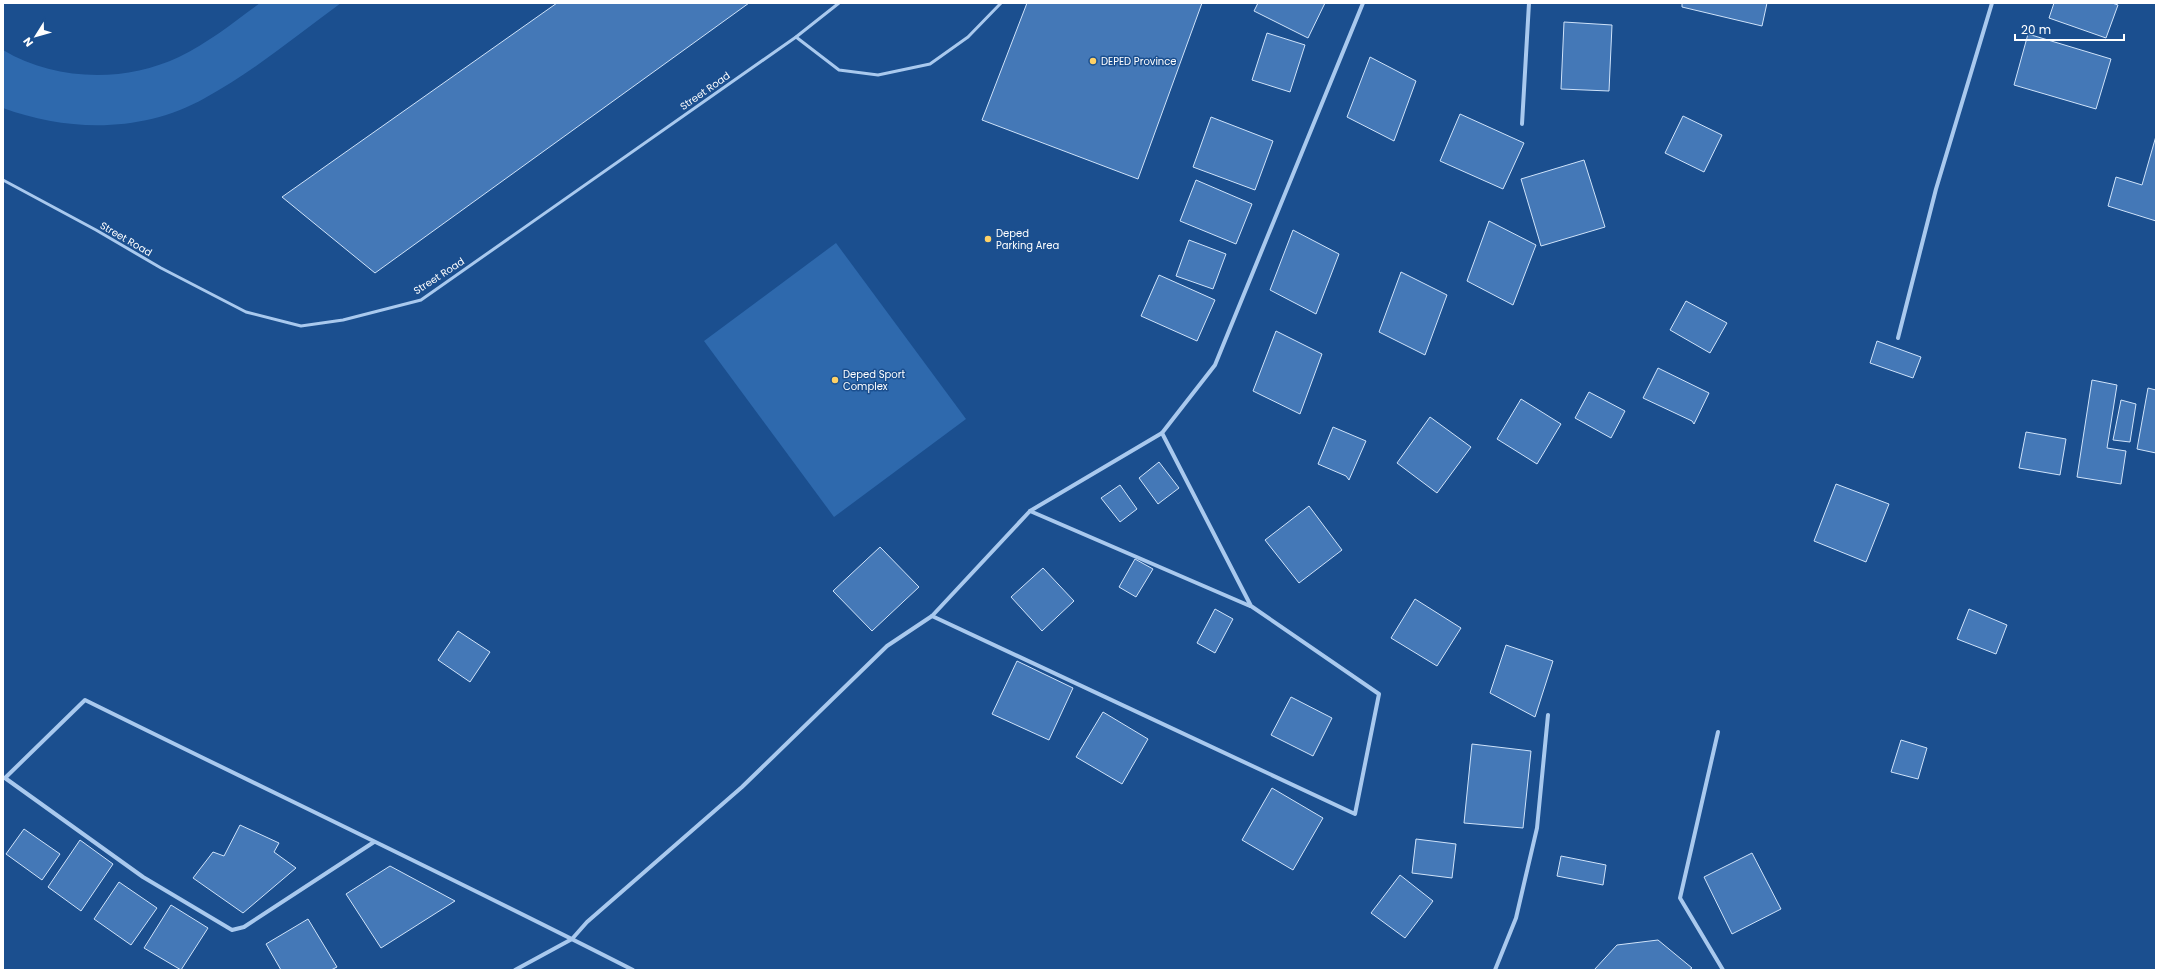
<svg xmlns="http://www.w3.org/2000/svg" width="2159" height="973" font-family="Poppins,sans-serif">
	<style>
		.green { fill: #2e69ad }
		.building { fill: #4478b7; stroke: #cfe3fa }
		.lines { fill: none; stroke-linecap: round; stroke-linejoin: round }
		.lane { stroke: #a9c9ee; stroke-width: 3 }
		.street { stroke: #a9c9ee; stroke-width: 4 }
		.poi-dot { fill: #ffd166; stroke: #1b4f8f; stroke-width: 1.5 }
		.labels { text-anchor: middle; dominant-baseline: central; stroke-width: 3; stroke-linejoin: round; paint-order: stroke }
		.poi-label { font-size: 10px; fill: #fff; stroke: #1b4f8f; text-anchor: start }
		.street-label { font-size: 10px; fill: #fff; stroke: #1b4f8f }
	</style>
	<rect width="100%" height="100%" fill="#1b4f8f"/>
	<g class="green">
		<path d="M260 3H341C297 35 253 72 205 98 143 133 68 132 3 108V50C55 81 124 83 179 57 208 43 234 22 260 3Z"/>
		<path d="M836 243 966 419 834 517 704 341Z"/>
	</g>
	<g class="building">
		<path d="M557 3H749L375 273 282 197Z"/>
		<path d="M1027 3H1202L1138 179 982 120Z"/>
		<path d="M1258 3H1325L1308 38 1254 11Z"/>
		<path d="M1682 3H1767L1762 26 1682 7Z"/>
		<path d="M2054 3H2112L2118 5 2106 38 2049 18Z"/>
		<path d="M1564 22 1612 25 1609 91 1561 89Z"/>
		<path d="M1267 33 1305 45 1290 92 1252 80Z"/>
		<path d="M2028 34 2111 59 2096 109 2014 85Z"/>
		<path d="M1370 57 1416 81 1394 141 1347 117Z"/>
		<path d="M1460 114 1524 143 1503 189 1440 161Z"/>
		<path d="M1683 116 1722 135 1704 172 1665 153Z"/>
		<path d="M1211 117 1273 141 1255 190 1193 167Z"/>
		<path d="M2156 136V221L2108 206 2116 177 2142 185Z"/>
		<path d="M1584 160 1605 227 1541 246 1521 179Z"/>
		<path d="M1196 180 1252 204 1236 244 1180 221Z"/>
		<path d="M1489 221 1536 245 1513 305 1467 281Z"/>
		<path d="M1293 230 1339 254 1316 314 1270 290Z"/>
		<path d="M1189 240 1226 254 1213 289 1176 276Z"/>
		<path d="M1401 272 1447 295 1425 355 1379 332Z"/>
		<path d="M1159 275 1215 300 1197 341 1141 316Z"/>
		<path d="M1686 301 1727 323 1710 353 1670 330Z"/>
		<path d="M1276 331 1322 354 1300 414 1253 391Z"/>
		<path d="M1877 341 1921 357 1913 378 1870 363Z"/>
		<path d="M1658 368 1709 393 1694 424 1692 421 1643 398Z"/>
		<path d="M2092 380 2117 385 2107 448 2126 451 2121 484 2077 477Z"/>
		<path d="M2148 388 2156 390V453L2137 449Z"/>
		<path d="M1589 392 1625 411 1611 438 1575 418Z"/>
		<path d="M1521 399 1561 424 1537 464 1497 439Z"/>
		<path d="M2121 400 2136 404 2130 442 2113 440Z"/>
		<path d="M1430 417 1471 447 1437 493 1397 463Z"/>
		<path d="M1333 427 1366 441 1349 480 1346 476 1318 464Z"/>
		<path d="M2026 432 2066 439 2060 475 2019 468Z"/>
		<path d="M1159 462 1179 488 1158 504 1139 478Z"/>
		<path d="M1836 484 1889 504 1866 562 1814 541Z"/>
		<path d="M1120 485 1137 509 1120 522 1101 498Z"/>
		<path d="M1309 506 1342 550 1299 583 1265 540Z"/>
		<path d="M880 547 919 587 872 631 833 591Z"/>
		<path d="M1135 559 1153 569 1136 597 1119 587Z"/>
		<path d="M1043 568 1074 601 1042 631 1011 597Z"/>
		<path d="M1415 599 1461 628 1437 666 1391 638Z"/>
		<path d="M1215 609 1233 619 1215 653 1197 643Z"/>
		<path d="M1969 609 2007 625 1996 654 1957 639Z"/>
		<path d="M458 631 490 652 470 682 438 660Z"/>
		<path d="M1506 645 1553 661 1535 717 1490 693Z"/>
		<path d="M1017 661 1073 688 1049 740 992 714Z"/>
		<path d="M1291 697 1332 718 1313 756 1271 735Z"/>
		<path d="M1103 712 1148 739 1122 784 1076 757Z"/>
		<path d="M1901 740 1927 748 1918 779 1891 772Z"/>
		<path d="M1472 744 1531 751 1523 828 1464 823Z"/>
		<path d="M1272 788 1323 818 1293 870 1242 840Z"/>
		<path d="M240 825 279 843 274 852 296 868 243 913 193 878 213 852 224 856Z"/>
		<path d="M24 829 60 854 42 880 6 854Z"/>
		<path d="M1416 839 1456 844 1452 878 1412 873Z"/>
		<path d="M80 840 113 864 81 911 48 887Z"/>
		<path d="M1752 853 1781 909 1732 934 1704 877Z"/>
		<path d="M1561 856 1606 865 1603 885 1557 876Z"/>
		<path d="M390 866 455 901 381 948 346 894Z"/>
		<path d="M1400 875 1433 901 1405 938 1371 913Z"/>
		<path d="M119 882 157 908 131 945 94 919Z"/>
		<path d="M171 905 208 928 181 970 144 948Z"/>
		<path d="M308 919 337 967 331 970H281L266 944Z"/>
		<path d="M1658 940 1692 968 1689 970H1594L1617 945Z"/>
	</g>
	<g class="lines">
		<g class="lane">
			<path d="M796 37 839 70 878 75 930 64 968 37 1001 3"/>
			<path d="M3 180 96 230 161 268 246 312 301 326 343 320 421 300 796 37 839 3"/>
		</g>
		<g class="street">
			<path d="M1522 124 1529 3"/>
			<path d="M1898 338 1936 189 1992 3"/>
			<path d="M1030 511 1250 606"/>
			<path d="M932 616 1355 814 1379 694 1251 606 1162 433"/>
			<path d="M1718 732 1680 898 1723 970"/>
			<path d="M374 842 244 927 232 930 143 877 5 778 85 700C267 790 451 877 633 970"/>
			<path d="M515 970 572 939 587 922 742 787 887 646 932 616 1030 511 1162 433 1215 365 1363 3"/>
			<path d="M1495 970 1516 918 1537 828 1548 715"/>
		</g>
	</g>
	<g class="poi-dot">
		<circle cx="1093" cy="61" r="4"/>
		<circle cx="988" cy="239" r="4"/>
		<circle cx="835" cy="380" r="4"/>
	</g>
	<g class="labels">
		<g class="poi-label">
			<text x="1101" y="61">DEPED Province</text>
			<text x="996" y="233">Deped<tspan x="996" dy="12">Parking Area</tspan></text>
			<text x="843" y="374">Deped Sport<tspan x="843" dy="12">Complex</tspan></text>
		</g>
		<g class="street-label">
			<text transform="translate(705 91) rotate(-35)">Street Road</text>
			<text transform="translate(126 239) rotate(30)">Street Road</text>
			<text transform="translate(439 276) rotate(-33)">Street Road</text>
		</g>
	</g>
	<rect width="2159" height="973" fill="none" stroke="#ffffff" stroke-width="8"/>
	<g transform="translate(36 36) rotate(233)" stroke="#1b4f8f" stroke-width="3" paint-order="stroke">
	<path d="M0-3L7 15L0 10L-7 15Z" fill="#ffffff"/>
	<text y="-6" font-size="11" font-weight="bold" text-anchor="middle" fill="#ffffff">N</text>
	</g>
	<path d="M2015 34v6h109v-6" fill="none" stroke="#ffffff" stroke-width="2"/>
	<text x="2021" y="34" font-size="12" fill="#ffffff" stroke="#1b4f8f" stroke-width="3" paint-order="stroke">20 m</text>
</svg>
